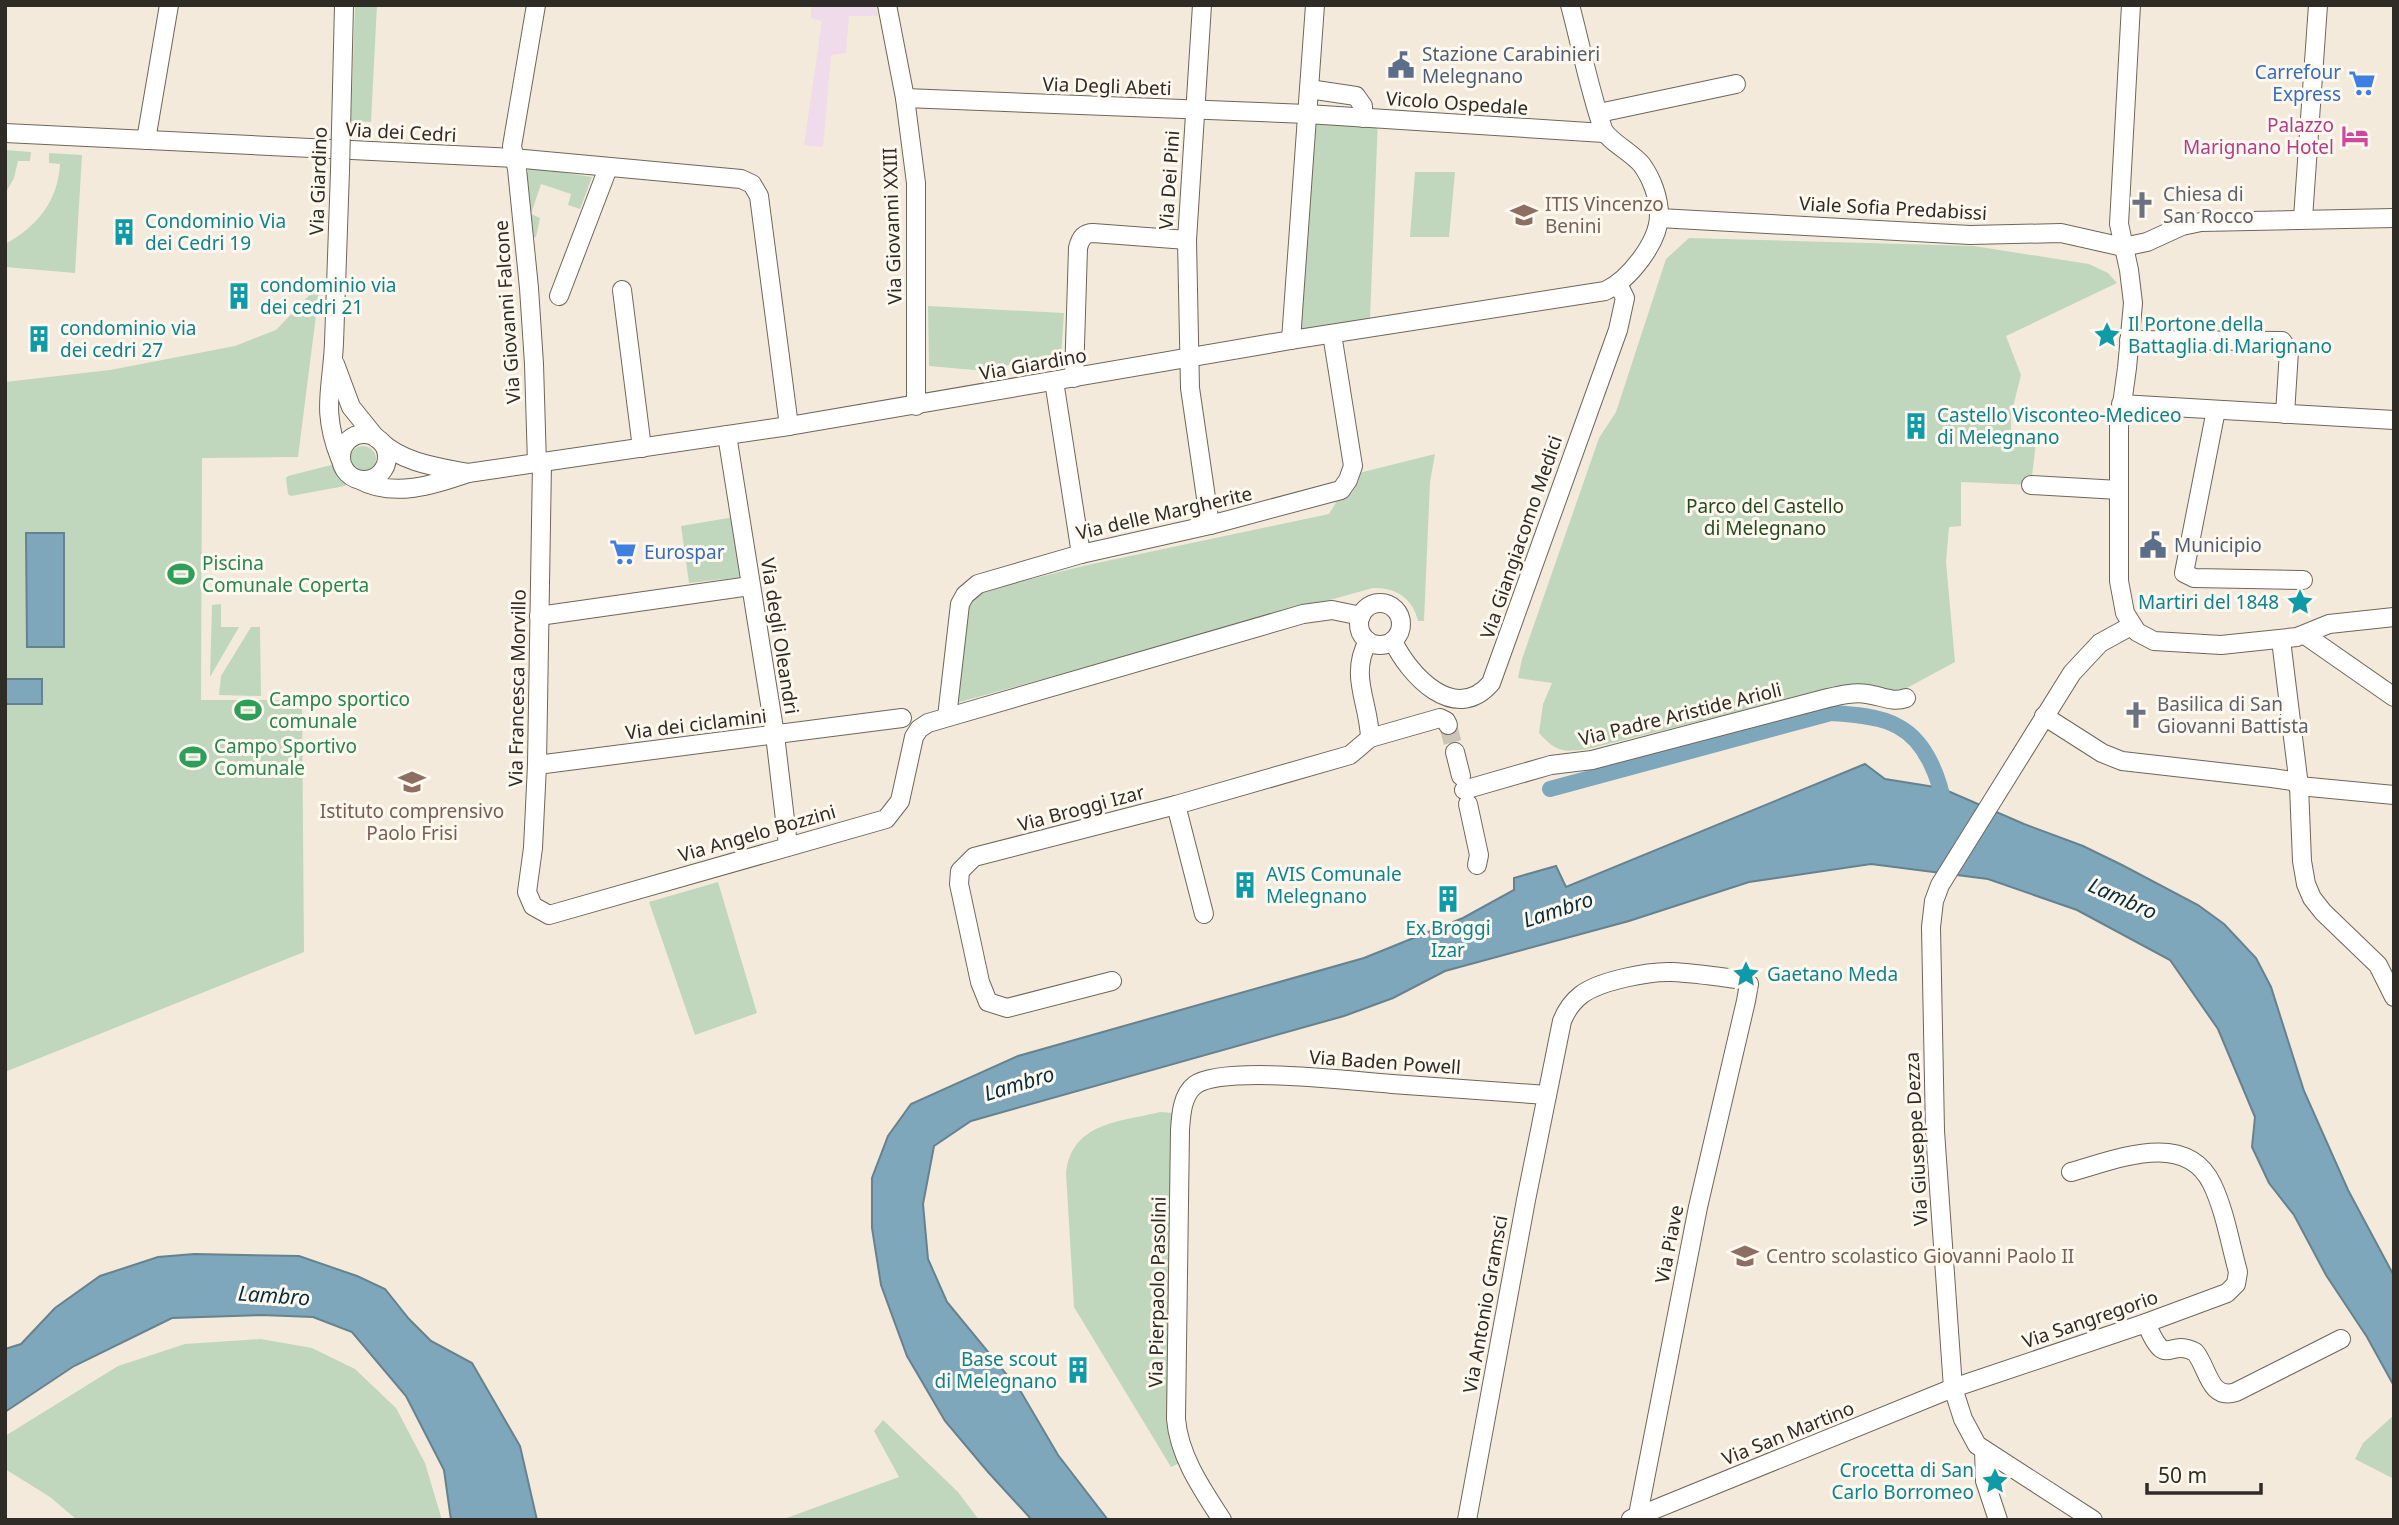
<svg xmlns="http://www.w3.org/2000/svg" width="2399" height="1525" font-family="'Noto Sans',sans-serif">
	<style>
		.industrial { fill: #efdbe9 }
		.green { fill: #c0d7bd }
		.water { fill: #7ea7bb; stroke: #66828e; stroke-width: 2 }
		.lines { fill: none; stroke-linecap: round; stroke-linejoin: round }
		.canal { stroke: #7ea7bb; stroke-width: 16 }
		.minor-tunnel { stroke: #cdc4b8; stroke-width: 18; stroke-dasharray: 18 9; stroke-linecap: butt }
		.minor-casing { stroke: #6e665a; stroke-width: 20 }
		.minor { stroke: #fff; stroke-width: 18 }
		.minor-bridge-casing { stroke: #6e665a; stroke-width: 20; stroke-linecap: butt }
		.minor-bridge { stroke: #fff; stroke-width: 18 }
		.labels { text-anchor: middle; dominant-baseline: central; stroke-width: 6; stroke-linejoin: round; paint-order: stroke }
		.service-label { font-size: 19px; fill: #4e5e75; stroke: #fef8ef; text-anchor: start }
		.shop-label { font-size: 19px; fill: #366cbe; stroke: #fef8ef; text-anchor: end }
		.street-label { font-size: 19px; fill: #2f2b26; stroke: #fef8ef }
		.hotel-label { font-size: 19px; fill: #b23c85; stroke: #fef8ef; text-anchor: end }
		.worship-label { font-size: 19px; fill: #5b616d; stroke: #fef8ef; text-anchor: start }
		.education-label { font-size: 19px; fill: #785e54; stroke: #fef8ef; text-anchor: start }
		.culture-label { font-size: 19px; fill: #0d838f; stroke: #fef8ef; text-anchor: start }
		.park-label { font-size: 19px; fill: #244b20; stroke: #fef8ef }
		.leisure-label { font-size: 19px; fill: #27864d; stroke: #fef8ef; text-anchor: start }
		.water-label { font-size: 21px; font-style: italic; fill: #062d3d; stroke: #fef8ef }
	</style>
	<rect width="100%" height="100%" fill="#f4eadc"/>
	<path class="industrial" d="M811 5H875L878 16H849L846 53 831 55 823 147 804 145 822 21 811 18Z"/>
	<g class="green">
		<path d="M355 5H377L371 122 351 121Z"/>
		<path d="M1307 114 1378 119 1370 319 1292 332Z"/>
		<path d="M5 150 31 152 30 161H18L14 178 5 194Z"/>
		<path d="M49 153 82 155 75 273 5 267V244C37 227 58 201 60 164L49 163Z"/>
		<path d="M529 167 592 177 580 209 568 205 571 194 541 184 531 214 540 218 536 237 532 238 526 177Z"/>
		<path d="M1415 172H1455L1449 237H1410Z"/>
		<path d="M1689 238 1974 246 2089 264 2108 273 2117 283 2006 336 2021 375 2011 415V435L2026 441 2036 442 2031 485 1961 482V526L1949 527 1946 562 1955 662 1905 689 1894 690 1841 686 1588 749C1563 752 1557 753 1539 733L1543 704 1552 683 1518 678 1522 659 1599 438 1616 412 1666 259Z"/>
		<path d="M320 284 298 457 202 458 201 700H302L304 952 5 1072V382L110 370 235 346 276 330Z"/>
		<path d="M928 306 1064 313 1061 358 974 370 929 366Z"/>
		<circle cx="363" cy="459" r="13"/>
		<path d="M1435 454 1430 482 1424 621H1418C1413 598 1395 587 1373 588L956 703 969 604 981 592 1083 566 1329 514 1340 496 1352 493 1359 480V473Z"/>
		<path d="M335 464 343 476 350 482 345 486 291 496 288 494 286 478 288 476Z"/>
		<path d="M734 517 743 577 689 583 681 526Z"/>
		<path d="M221 604V627H239L210 677 212 605Z"/>
		<path d="M251 627H260L261 696 219 695 221 676Z"/>
		<path d="M718 882 757 1013 695 1035 649 902Z"/>
		<path d="M1160 1112 1174 1113 1180 1463 1171 1467 1074 1307 1066 1173C1072 1122 1120 1122 1160 1112Z"/>
		<path d="M261 1339 312 1348 355 1369 396 1408 425 1463 442 1520H77L50 1497 5 1469V1436L118 1366 185 1344Z"/>
		<path d="M2394 1415V1479L2355 1459 2363 1443Z"/>
		<path d="M883 1420 958 1492 979 1520H781L899 1477 874 1431Z"/>
	</g>
	<g class="water">
		<path d="M26 533H64V647H27Z"/>
		<rect x="5" y="679" width="37" height="25"/>
		<path d="M1865 764 1885 779 1941 788 2024 824 2083 846 2122 865 2198 905 2224 924 2256 958 2271 987 2304 1091 2348 1190 2394 1276V1386L2367 1337 2326 1275 2294 1215 2269 1183 2252 1147 2255 1117 2218 1029 2170 960 2077 910 1988 879 1871 864 1749 882 1629 921 1445 971 1393 998 1344 1016 971 1121 934 1146 923 1204 928 1259 947 1302 1021 1392 1058 1455 1108 1520H1032L988 1472 945 1421 907 1356 881 1285 872 1228V1178L888 1136 911 1104 1018 1056 1364 958 1463 918 1514 890V878L1556 866 1566 887Z"/>
		<path d="M194 1254 299 1256 357 1276 385 1289 409 1319 431 1341 472 1363 520 1446 537 1520H451L444 1470 406 1396 352 1332 313 1317 261 1315 172 1318 74 1366 5 1412V1349L21 1344 55 1308 100 1276 158 1257Z"/>
	</g>
	<g class="lines">
		<path class="canal" d="M1550 789 1831 713C1851 714 1881 716 1899 727 1927 742 1940 780 1945 809"/>
		<path class="minor-tunnel" d="M1448 725 1455 752"/>
		<defs>
			<g id="minor">
				<path d="M536 5 512 146 517 169 529 288 534 364 537 464"/>
				<path d="M887 5 905 98 916 183V406"/>
				<path d="M1202 5 1187 240 1190 388 1210 525"/>
				<path d="M2131 5 2119 224 2129 270 2133 303 2127 368 2119 426V581L2125 613 2137 632 2154 641 2221 645 2297 637 2329 624 2394 617"/>
				<path d="M1309 89 1356 96 1363 106V118"/>
				<path d="M905 98 1307 114 1604 133"/>
				<path d="M1599 113 1736 84"/>
				<path d="M5 133 513 158 741 179 752 184 759 196 789 426"/>
				<path d="M146 140 169 5"/>
				<path d="M1659 218 1970 235 2061 233 2123 247 2147 242 2182 226 2201 222 2394 218"/>
				<path d="M2303 218 2318 5"/>
				<path d="M622 290 642 448"/>
				<path d="M559 296 608 168"/>
				<path d="M1291 340 1315 5"/>
				<path d="M2129 340 2282 341 2289 351 2285 414"/>
				<path d="M335 364 351 407 376 438"/>
				<path d="M1074 378 1078 248C1080 239 1084 233 1093 233L1187 240"/>
				<path d="M1054 381 1081 554"/>
				<path d="M2121 404 2394 420"/>
				<path d="M2216 410 2184 573 2194 578 2303 580"/>
				<circle cx="364" cy="457" r="23"/>
				<path d="M727 435 775 735 788 845"/>
				<path d="M380 441C403 463 438 467 468 473"/>
				<path d="M340 458C321 410 332 390 334 343 336 286 338 229 340 171"/>
				<path d="M542 463 537 765 533 848 527 892 533 906 549 915 886 819 900 801 914 737 919 729 928 723 1303 614 1332 610 1361 616"/>
				<path d="M360 480C393 498 434 485 468 473L789 426 1291 340 1605 291C1629 280 1659 242 1659 215 1659 198 1652 179 1642 165 1633 153 1608 141 1603 129 1589 89 1581 46 1570 5"/>
				<path d="M2031 485 2119 490"/>
				<circle cx="1380" cy="624" r="21"/>
				<path d="M539 616 750 586"/>
				<path d="M2305 635 2394 697"/>
				<path d="M2281 640 2299 786 2302 861 2306 884 2312 898 2323 912 2378 965 2394 997"/>
				<path d="M1393 641C1409 675 1455 725 1491 683L1618 330 1625 298 1618 284"/>
				<path d="M2044 716 2102 753 2122 761 2272 778 2292 781 2299 786 2394 795"/>
				<path d="M947 717 960 604 965 595 978 584 1081 554 1210 525 1341 490 1348 480 1353 466 1332 334"/>
				<path d="M1370 738 1440 718 1446 721 1448 725"/>
				<path d="M1455 752 1461 776"/>
				<path d="M537 765 902 718"/>
				<path d="M1464 790 1551 765 1592 760 1828 698C1841 695 1854 692 1867 694 1882 696 1892 703 1906 698"/>
				<path d="M1468 804 1479 855 1477 865"/>
				<path d="M1176 805 1204 914"/>
				<path d="M1112 981 1007 1008 988 1002 980 982 959 884 960 871 974 857 1176 805 1350 755 1370 738C1369 702 1349 676 1368 641"/>
				<path d="M2146 1323C2167 1372 2167 1337 2195 1352 2208 1367 2209 1401 2236 1392L2341 1339"/>
				<path d="M1984 1450 1985 1481 1998 1520"/>
				<path d="M1631 1519 1953 1388 2146 1323 2227 1293 2236 1284 2238 1272C2230 1243 2225 1211 2212 1184 2186 1129 2115 1160 2071 1172"/>
				<path d="M1222 1520C1202 1489 1179 1456 1176 1419L1180 1130C1181 1115 1182 1095 1195 1085 1224 1065 1352 1081 1392 1084 1443 1088 1495 1091 1547 1095"/>
				<path d="M1467 1520 1526 1200 1562 1021C1566 1011 1572 1002 1581 995 1599 981 1649 971 1672 972 1696 973 1720 977 1743 980L1749 984 1746 1001 1698 1207 1637 1520"/>
				<path d="M2093 1520 1977 1445 1963 1419 1953 1388 1935 1131 1931 927 1934 901 1940 885 2072 673 2100 643 2131 626"/>
			</g>
		</defs>
		<use href="#minor" class="minor-casing"/>
		<use href="#minor" class="minor"/>
		<defs>
			<path id="minor-bridge" d="M340 171 344 5"/>
		</defs>
		<use href="#minor-bridge" class="minor-bridge-casing"/>
		<use href="#minor-bridge" class="minor-bridge"/>
	</g>
	<defs>
		<symbol id="civic-bare" viewBox="-9 -9 18 18"><path d="M-.6-6.5H3V-4.5H.6V-3L4-1V1h2V6H-6V1h2V-1L-.6-3ZM-1.2 2.5V6h2.4V2.5Z" fill="#5c6f8a" stroke="#fef8ef" stroke-width="2.5" paint-order="stroke"/></symbol>
		<symbol id="supermarket-bare" viewBox="-9 -9 18 18"><path d="M-6-5.5h2.5l.6 2H6L4.5 2H-2.5L-4.4-4H-6ZM-1.5 3.2a1.3 1.3 0 1 0 .1 0ZM3 3.2a1.3 1.3 0 1 0 .1 0Z" fill="#3f7fe0" stroke="#fef8ef" stroke-width="2.5" paint-order="stroke"/></symbol>
		<symbol id="hotel-bare" viewBox="-9 -9 18 18"><path d="M-6-4.5h1.5V1H6V5H4.5V3h-9V5H-6ZM-4 0a1.8 1.8 0 1 1 3.6 0ZM.5 0V-2.5h3Q6-2.5 6 0Z" fill="#d1479c" stroke="#fef8ef" stroke-width="2.5" paint-order="stroke"/></symbol>
		<symbol id="church-bare" viewBox="-9 -9 18 18"><path d="M-1.2-6h2.4v3.5h3.3v2.4h-3.3V6h-2.4V-.1h-3.3v-2.4h3.3Z" fill="#6b7280" stroke="#fef8ef" stroke-width="2.5" paint-order="stroke"/></symbol>
		<symbol id="school-bare" viewBox="-9 -9 18 18"><path d="M0-5L7-2L0 1L-7-2ZM-4 1L0 2.5L4 1V4Q0 6-4 4Z" fill="#8d6e63" stroke="#fef8ef" stroke-width="2.5" paint-order="stroke"/></symbol>
		<symbol id="building-bare" viewBox="-9 -9 18 18"><path d="M-4-6H4V6H1V3H-1V6H-4ZM-2.5-4.3h1.7v1.8h-1.7ZM.8-4.3h1.7v1.8H.8ZM-2.5-1h1.7V.8h-1.7ZM.8-1h1.7V.8H.8Z" fill="#0f9aa8" stroke="#fef8ef" stroke-width="2.5" paint-order="stroke"/></symbol>
		<symbol id="sight-bare" viewBox="-9 -9 18 18"><path d="M0-6L1.8-2.2L6-1.7L2.9 1.2L3.7 5.4L0 3.3L-3.7 5.4L-2.9 1.2L-6-1.7L-1.8-2.2Z" fill="#0f9aa8" stroke="#fef8ef" stroke-width="2.5" paint-order="stroke"/></symbol>
		<symbol id="stadium-bare" viewBox="-9 -9 18 18"><path d="M0-5a6.5 5 0 1 0 0 10a6.5 5 0 1 0 0-10ZM-3.5-1.8h7v3.6h-7Z" fill="#2e9e5b" stroke="#fef8ef" stroke-width="2.5" paint-order="stroke"/></symbol>
	</defs>
	<g fill-rule="evenodd">
		<use href="#civic-bare" x="1382" y="46" width="38" height="38"/>
		<use href="#supermarket-bare" x="2343" y="64" width="38" height="38"/>
		<use href="#hotel-bare" x="2336" y="117" width="38" height="38"/>
		<use href="#church-bare" x="2123" y="186" width="38" height="38"/>
		<use href="#school-bare" x="1505" y="196" width="38" height="38"/>
		<use href="#building-bare" x="105" y="213" width="38" height="38"/>
		<use href="#building-bare" x="220" y="277" width="38" height="38"/>
		<use href="#sight-bare" x="2088" y="316" width="38" height="38"/>
		<use href="#building-bare" x="20" y="320" width="38" height="38"/>
		<use href="#building-bare" x="1897" y="407" width="38" height="38"/>
		<use href="#civic-bare" x="2134" y="526" width="38" height="38"/>
		<use href="#supermarket-bare" x="604" y="533" width="38" height="38"/>
		<use href="#stadium-bare" x="162" y="555" width="38" height="38"/>
		<use href="#sight-bare" x="2281" y="583" width="38" height="38"/>
		<use href="#stadium-bare" x="229" y="691" width="38" height="38"/>
		<use href="#church-bare" x="2117" y="696" width="38" height="38"/>
		<use href="#stadium-bare" x="174" y="738" width="38" height="38"/>
		<use href="#school-bare" x="393" y="763" width="38" height="38"/>
		<use href="#building-bare" x="1226" y="866" width="38" height="38"/>
		<use href="#building-bare" x="1429" y="880" width="38" height="38"/>
		<use href="#sight-bare" x="1727" y="955" width="38" height="38"/>
		<use href="#school-bare" x="1726" y="1237" width="38" height="38"/>
		<use href="#building-bare" x="1059" y="1351" width="38" height="38"/>
		<use href="#sight-bare" x="1976" y="1462" width="38" height="38"/>
	</g>
	<g class="labels">
		<g class="service-label">
			<text x="1422" y="54">Stazione Carabinieri<tspan x="1422" dy="22">Melegnano</tspan></text>
			<text x="2174" y="545">Municipio</text>
		</g>
		<g class="shop-label">
			<text x="2341" y="72">Carrefour<tspan x="2341" dy="22">Express</tspan></text>
			<text x="644" y="552" text-anchor="start">Eurospar</text>
		</g>
		<g class="street-label">
			<text transform="translate(1107 86) rotate(2)">Via Degli Abeti</text>
			<text transform="translate(1457 103) rotate(4)">Vicolo Ospedale</text>
			<text transform="translate(401 132) rotate(3)">Via dei Cedri</text>
			<text transform="translate(1169 180) rotate(-86)">Via Dei Pini</text>
			<text transform="translate(318 181) rotate(-88)">Via Giardino</text>
			<text transform="translate(1893 208) rotate(3)">Viale Sofia Predabissi</text>
			<text transform="translate(892 226) rotate(-92)">Via Giovanni XXIII</text>
			<text transform="translate(507 312) rotate(-94)">Via Giovanni Falcone</text>
			<text transform="translate(1033 364) rotate(-10)">Via Giardino</text>
			<text transform="translate(1164 513) rotate(-13)">Via delle Margherite</text>
			<text transform="translate(1521 537) rotate(-71)">Via Giangiacomo Medici</text>
			<text transform="translate(780 636) rotate(81)">Via degli Oleandri</text>
			<text transform="translate(517 688) rotate(-89)">Via Francesca Morvillo</text>
			<text transform="translate(1680 714) rotate(-14)">Via Padre Aristide Arioli</text>
			<text transform="translate(696 724) rotate(-7)">Via dei ciclamini</text>
			<text transform="translate(1081 808) rotate(-15)">Via Broggi Izar</text>
			<text transform="translate(757 833) rotate(-16)">Via Angelo Bozzini</text>
			<text transform="translate(1385 1062) rotate(4)">Via Baden Powell</text>
			<text transform="translate(1916 1139) rotate(-93)">Via Giuseppe Dezza</text>
			<text transform="translate(1669 1244) rotate(-79)">Via Piave</text>
			<text transform="translate(1157 1292) rotate(-89)">Via Pierpaolo Pasolini</text>
			<text transform="translate(1485 1304) rotate(-80)">Via Antonio Gramsci</text>
			<text transform="translate(2090 1319) rotate(-19)">Via Sangregorio</text>
			<text transform="translate(1788 1433) rotate(-22)">Via San Martino</text>
		</g>
		<g class="hotel-label">
			<text x="2334" y="125">Palazzo<tspan x="2334" dy="22">Marignano Hotel</tspan></text>
		</g>
		<g class="worship-label">
			<text x="2163" y="194">Chiesa di<tspan x="2163" dy="22">San Rocco</tspan></text>
			<text x="2157" y="704">Basilica di San<tspan x="2157" dy="22">Giovanni Battista</tspan></text>
		</g>
		<g class="education-label">
			<text x="1545" y="204">ITIS Vincenzo<tspan x="1545" dy="22">Benini</tspan></text>
			<text x="412" y="811" text-anchor="middle">Istituto comprensivo<tspan x="412" dy="22">Paolo Frisi</tspan></text>
			<text x="1766" y="1256">Centro scolastico Giovanni Paolo II</text>
		</g>
		<g class="culture-label">
			<text x="145" y="221">Condominio Via<tspan x="145" dy="22">dei Cedri 19</tspan></text>
			<text x="260" y="285">condominio via<tspan x="260" dy="22">dei cedri 21</tspan></text>
			<text x="2128" y="324">Il Portone della<tspan x="2128" dy="22">Battaglia di Marignano</tspan></text>
			<text x="60" y="328">condominio via<tspan x="60" dy="22">dei cedri 27</tspan></text>
			<text x="1937" y="415">Castello Visconteo-Mediceo<tspan x="1937" dy="22">di Melegnano</tspan></text>
			<text x="2279" y="602" text-anchor="end">Martiri del 1848</text>
			<text x="1266" y="874">AVIS Comunale<tspan x="1266" dy="22">Melegnano</tspan></text>
			<text x="1448" y="928" text-anchor="middle">Ex Broggi<tspan x="1448" dy="22">Izar</tspan></text>
			<text x="1767" y="974">Gaetano Meda</text>
			<text x="1057" y="1359" text-anchor="end">Base scout<tspan x="1057" dy="22">di Melegnano</tspan></text>
			<text x="1974" y="1470" text-anchor="end">Crocetta di San<tspan x="1974" dy="22">Carlo Borromeo</tspan></text>
		</g>
		<g class="park-label">
			<text x="1765" y="506">Parco del Castello<tspan x="1765" dy="22">di Melegnano</tspan></text>
		</g>
		<g class="leisure-label">
			<text x="202" y="563">Piscina<tspan x="202" dy="22">Comunale Coperta</tspan></text>
			<text x="269" y="699">Campo sportico<tspan x="269" dy="22">comunale</tspan></text>
			<text x="214" y="746">Campo Sportivo<tspan x="214" dy="22">Comunale</tspan></text>
		</g>
		<g class="water-label">
			<text transform="translate(2123 898) rotate(24)">Lambro</text>
			<text transform="translate(1558 909) rotate(-18)">Lambro</text>
			<text transform="translate(1019 1083) rotate(-17)">Lambro</text>
			<text transform="translate(274 1295) rotate(4)">Lambro</text>
		</g>
	</g>
	<rect width="2399" height="1525" fill="none" stroke="#2f2b26" stroke-width="14"/>
	<path d="M2147 1483v10h114v-10" fill="none" stroke="#2f2b26" stroke-width="3.5"/>
	<text x="2158" y="1483" font-size="21" fill="#2f2b26" stroke="#fef8ef" stroke-width="5" paint-order="stroke">50 m</text>
</svg>
